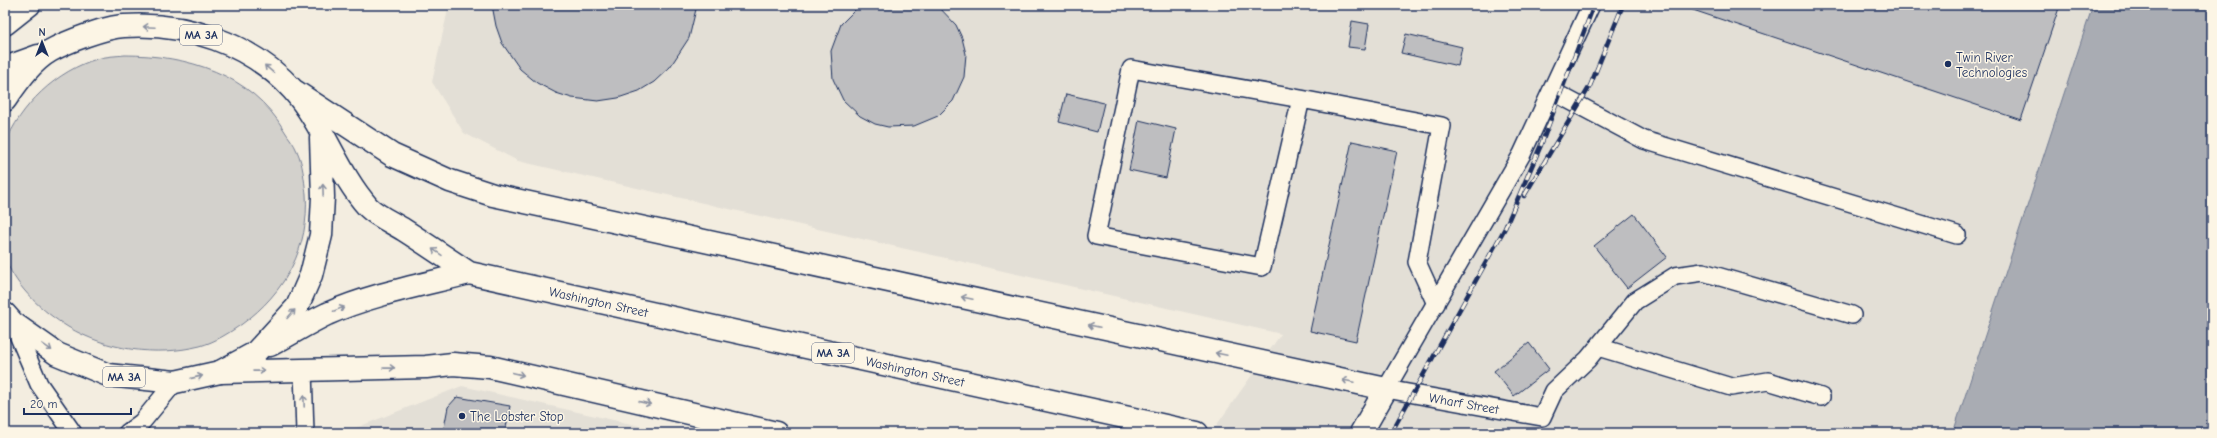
<svg xmlns="http://www.w3.org/2000/svg" width="2217" height="438" font-family="'Comic Neue',sans-serif">
	<style>
		.built { fill: #e3dfd6 }
		.green { fill: #d3d1cc; stroke: #778095 }
		.water { fill: #a9acb3; stroke: #707a91 }
		.building { fill: #bebec0; stroke: #1b2f5e }
		.lines { fill: none; stroke-linecap: round; stroke-linejoin: round }
		.lane-casing { stroke: #1b2f5e; stroke-width: 20 }
		.street-casing { stroke: #1b2f5e; stroke-width: 25 }
		.primary-casing { stroke: #1b2f5e; stroke-width: 25 }
		.lane { stroke: #fcf5e5; stroke-width: 17 }
		.street { stroke: #fcf5e5; stroke-width: 22 }
		.primary { stroke: #fcf5e5; stroke-width: 22 }
		.rail-casing { stroke: #1b2f5e; stroke-width: 4.5 }
		.rail { stroke: #fcf5e5; stroke-width: 3; stroke-dasharray: 9; stroke-linecap: butt }
		.oneway { stroke: #8c92a2 }
		.poi-dot { fill: #1b2f5e; stroke: #fcf5e5; stroke-width: 1.5 }
		.labels { text-anchor: middle; dominant-baseline: central; stroke-width: 3; stroke-linejoin: round; paint-order: stroke }
		.shield { fill: #fcf5e5; stroke: #5e6a86; stroke-width: 1 }
		.shield-label { font-size: 12px; font-weight: bold; fill: #1b2f5e }
		.poi-label { font-size: 13px; fill: #1b2f5e; stroke: #fcf5e5; text-anchor: start }
		.street-label { font-size: 13px; fill: #1b2f5e; stroke: #fcf5e5 }
	</style>
	<rect width="100%" height="100%" fill="#f3ede0"/>
	<filter id="ink" filterUnits="userSpaceOnUse"><feTurbulence type="fractalNoise" baseFrequency=".025" numOctaves="2"/><feDisplacementMap in="SourceGraphic" scale="8" xChannelSelector="R" yChannelSelector="G"/><feConvolveMatrix kernelMatrix="1 2 1 2 8 2 1 2 1" color-interpolation-filters="sRGB"/></filter>
	<g filter="url(#ink)">
		<g class="built">
			<path d="M449 5H2093L1953 433H1211L1281 334 518 161 464 133 432 82Z"/>
			<path d="M462 386 671 433H343Z"/>
		</g>
		<path class="green" d="M125 55C187 55 251 74 284 130 288 137 294 143 297 151 303 164 304 179 306 194 310 247 285 293 242 324 229 333 215 342 200 346 155 357 107 350 68 327 42 311 18 289 6 261 3 252 5 238 5 229 5 201 5 173 5 145 19 106 58 70 97 59 106 56 116 56 125 55Z"/>
		<path class="water" d="M2093 5H2212V433H1953Z"/>
		<g class="building">
			<path d="M492 5H697L689 38 670 67 654 82 639 91 618 98 598 101 572 98 556 93 537 83 520 69 502 43 496 26Z"/>
			<path d="M860 5H937L956 25 962 38 966 54 964 77 953 101 938 116 914 126 888 127 875 124 860 116 843 100 833 79 831 51 841 24Z"/>
			<path d="M1692 5H2060L2021 120 1690 9Z"/>
			<path d="M1352 21 1369 24 1365 49 1348 47Z"/>
			<path d="M1406 34 1462 47 1458 66 1401 53Z"/>
			<path d="M1066 94 1104 103 1097 132 1059 122Z"/>
			<path d="M1139 120 1176 129 1166 178 1129 170Z"/>
			<path d="M1352 141 1397 151 1356 341 1310 331Z"/>
			<path d="M1634 214 1667 257 1627 288 1594 246Z"/>
			<path d="M1529 343 1549 369 1514 396 1494 371Z"/>
			<path d="M457 397 510 406 505 433H443L448 407Z"/>
		</g>
		<g class="lines">
			<defs>
				<g id="lane">
					<path id="s1" d="M1591 5 1522 154 1386 389 1542 417 1554 391 1588 359 1635 301 1675 276 1703 272 1852 315"/>
					<path d="M1552 91 1644 140 1957 235"/>
					<path d="M1301 99 1131 69 1096 236 1262 267 1301 99 1442 126 1417 262 1436 304"/>
					<path d="M13 323 39 384 73 433"/>
					<path d="M1598 347 1731 387 1768 381 1821 397"/>
					<path d="M303 370 305 433"/>
					<path d="M127 433 142 422 175 382"/>
				</g>
				<g id="street">
					<path d="M5 24 29 5"/>
					<path d="M296 92 392 155 450 181 493 195 1386 389 1361 433"/>
					<path d="M220 372 426 367 453 364 490 367 776 433"/>
				</g>
				<g id="primary">
					<path d="M5 68 38 56"/>
					<path id="s2" d="M5 100C17 83 31 62 50 51 66 42 105 27 124 26 186 22 250 43 293 90 324 125 337 172 368 207 377 216 393 223 404 230 426 244 448 259 469 273L1197 433"/>
					<path d="M5 314 13 323 57 354 108 375 175 382 220 372 255 353 297 307 311 275 321 235 323 197 321 138"/>
					<path d="M270 345C289 335 308 323 327 314 372 294 422 285 469 273"/>
				</g>
			</defs>
			<use href="#lane" class="lane-casing"/>
			<use href="#street" class="street-casing"/>
			<use href="#primary" class="primary-casing"/>
			<use href="#lane" class="lane"/>
			<use href="#street" class="street"/>
			<use href="#primary" class="primary"/>
			<defs>
				<g id="rail">
					<path d="M1524 196 1590 86 1623 5"/>
					<path d="M1391 433 1505 228 1541 145 1594 5"/>
				</g>
			</defs>
			<use href="#rail" class="rail-casing"/>
			<use href="#rail" class="rail"/>
		</g>
		<defs><path id="oneway-shaft" d="M-6 0H5M1.5-3L5.5 0L1.5 3" fill="none" stroke-width="1.6" stroke-linecap="round" stroke-linejoin="round"/></defs>
		<g class="oneway">
			<use href="#oneway-shaft" transform="translate(149 27) rotate(-177)"/>
			<use href="#oneway-shaft" transform="translate(269 69) rotate(-139)"/>
			<use href="#oneway-shaft" transform="translate(323 190) rotate(-92)"/>
			<use href="#oneway-shaft" transform="translate(437 252) rotate(-146)"/>
			<use href="#oneway-shaft" transform="translate(967 298) rotate(-168)"/>
			<use href="#oneway-shaft" transform="translate(339 309) rotate(-22)"/>
			<use href="#oneway-shaft" transform="translate(291 314) rotate(-48)"/>
			<use href="#oneway-shaft" transform="translate(1094 326) rotate(-168)"/>
			<use href="#oneway-shaft" transform="translate(47 347) rotate(35)"/>
			<use href="#oneway-shaft" transform="translate(1221 354) rotate(-168)"/>
			<use href="#oneway-shaft" transform="translate(389 368) rotate(-1)"/>
			<use href="#oneway-shaft" transform="translate(259 371) rotate(-1)"/>
			<use href="#oneway-shaft" transform="translate(518 374) rotate(13)"/>
			<use href="#oneway-shaft" transform="translate(197 377) rotate(-13)"/>
			<use href="#oneway-shaft" transform="translate(1348 381) rotate(-168)"/>
			<use href="#oneway-shaft" transform="translate(304 401) rotate(-92)"/>
			<use href="#oneway-shaft" transform="translate(645 403) rotate(13)"/>
		</g>
	</g>
	<g class="poi-dot">
		<circle cx="1948" cy="64" r="4"/>
		<circle cx="462" cy="416" r="4"/>
	</g>
	<g class="labels">
		<g class="shield">
			<rect x="180" y="25" width="42" height="20" rx="3"/>
			<rect x="812" y="343" width="42" height="20" rx="3"/>
			<rect x="103" y="367" width="42" height="20" rx="3"/>
		</g>
		<g class="shield-label">
			<text x="201" y="35">MA 3A</text>
			<text x="833" y="353">MA 3A</text>
			<text x="124" y="377">MA 3A</text>
		</g>
		<g class="poi-label">
			<text x="1956" y="57">Twin River<tspan x="1956" dy="15">Technologies</tspan></text>
			<text x="470" y="416">The Lobster Stop</text>
		</g>
		<g class="street-label">
			<text stroke="none"><textPath href="#s2" startOffset="725">Washington Street</textPath></text>
			<text stroke="none"><textPath href="#s2" startOffset="1049">Washington Street</textPath></text>
			<text stroke="none"><textPath href="#s1" startOffset="515">Wharf Street</textPath></text>
		</g>
	</g>
	<rect width="2217" height="438" fill="none" stroke="#fcf5e5" stroke-width="20"/>
	<rect x="10" y="10" width="2197" height="418" fill="none" stroke="#1b2f5e" stroke-width="1.5" filter="url(#ink)"/>
	<g transform="translate(42 42)" stroke="#fcf5e5" stroke-width="3" paint-order="stroke">
	<path d="M0-3L7 15L0 10L-7 15Z" fill="#1b2f5e"/>
	<text y="-6" font-size="11" font-weight="bold" text-anchor="middle" fill="#1b2f5e">N</text>
	</g>
	<path d="M24 408v6h107v-6" fill="none" stroke="#1b2f5e" stroke-width="2"/>
	<text x="30" y="408" font-size="12" fill="#1b2f5e" stroke="#fcf5e5" stroke-width="3" paint-order="stroke">20 m</text>
</svg>
